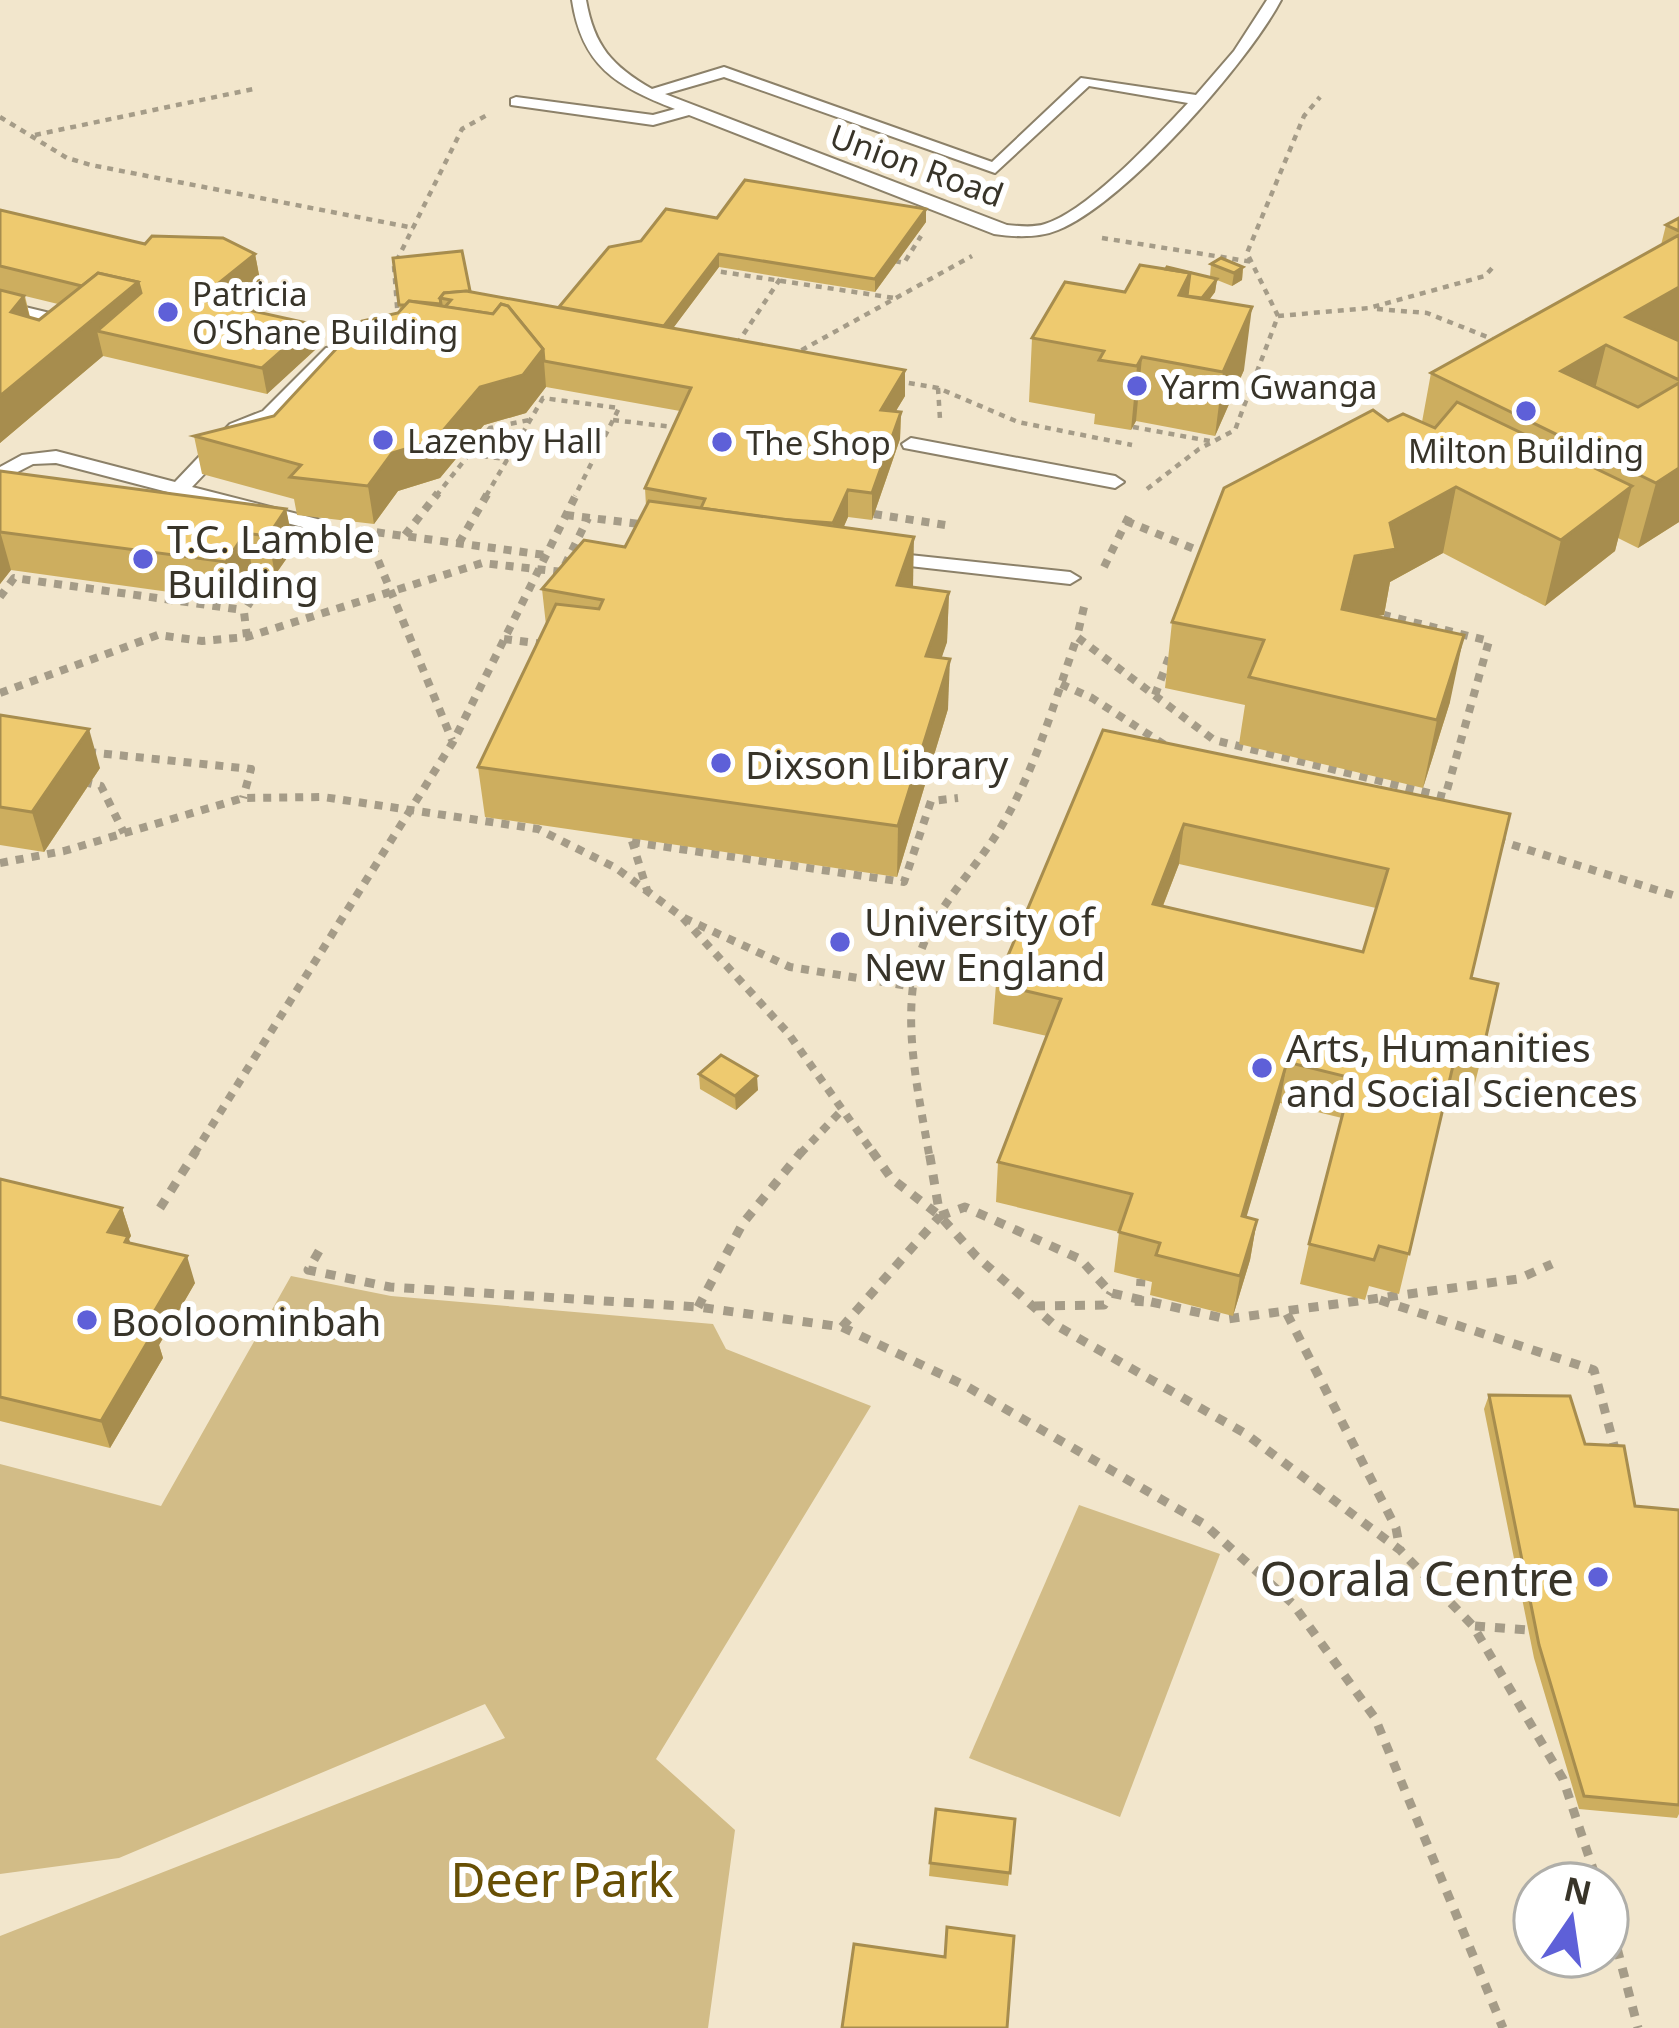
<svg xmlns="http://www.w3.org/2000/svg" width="1679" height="2028" font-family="'Noto Sans',sans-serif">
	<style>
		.green { fill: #d2bc87 }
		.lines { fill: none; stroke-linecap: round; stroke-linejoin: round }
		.service-casing { stroke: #8c8169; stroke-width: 4 }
		.path-far2 { stroke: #a59c88; stroke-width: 4.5; stroke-dasharray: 6 6; stroke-linecap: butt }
		.path-far1 { stroke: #a59c88; stroke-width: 8; stroke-dasharray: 8 8; stroke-linecap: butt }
		.path { stroke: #a59c88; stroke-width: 9; stroke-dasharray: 10 10; stroke-linecap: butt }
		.service { fill: #fff; fill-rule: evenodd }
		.wall { fill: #cdae5f; fill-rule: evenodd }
		.shaded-wall { fill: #a78d4e }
		.building { fill: #eeca6f; stroke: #a78d4e; stroke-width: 3; fill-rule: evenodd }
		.poi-dot { fill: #5e60d8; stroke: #fff; stroke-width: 4.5 }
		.labels { text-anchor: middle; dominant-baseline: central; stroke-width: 12; stroke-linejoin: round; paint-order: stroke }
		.far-street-label { font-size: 33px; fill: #383429; stroke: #fff }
		.far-poi-label { font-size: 33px; fill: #383429; stroke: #fff; text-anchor: start }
		.poi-label { font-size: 39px; fill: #383429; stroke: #fff; text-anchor: start }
		.near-poi-label { font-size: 48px; fill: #383429; stroke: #fff; text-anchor: end }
		.near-park-label { font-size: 48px; fill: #674f04; stroke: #fff }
	</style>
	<rect width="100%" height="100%" fill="#f2e6cc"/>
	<g class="green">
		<path d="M291 1276 391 1296 713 1324 726 1349 871 1406 656 1759 735 1830 708 2028H0V1936L505 1738 485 1704 119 1858 0 1874V1464L161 1506Z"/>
		<path d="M1079 1505 1220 1554 1120 1817 969 1758Z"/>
	</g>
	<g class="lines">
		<defs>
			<g id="service">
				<path d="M572 0H586C594 46 612 66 652 89L724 67 992 162 1081 78 1196 95 1234 51 1267 0H1281C1248 63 1124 204 1058 230 1039 238 1014 237 994 234L689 115 653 125 511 105V99L516 97 653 115 675 109C616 86 582 66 572 0ZM724 77 995 173 1089 86 1188 103C1157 136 1088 211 1045 224 1033 228 1019 226 1007 225L665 94Z"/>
				<path d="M0 301 79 320 82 324 73 329 0 311Z"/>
				<path d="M332 347 338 348V356L275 419 244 432 192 487 321 520V528L314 530 56 463 33 464 0 481V467L22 455 56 451 175 482 230 424 263 411 326 348Z"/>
				<path d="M911 438 1115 476 1124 482 1115 488 904 448 902 444Z"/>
				<path d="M881 552 1070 572 1080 578 1070 584 874 562 871 558Z"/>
			</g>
		</defs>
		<use href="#service" class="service-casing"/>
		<g class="path-far2">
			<path d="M0 117 67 158 91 165 414 228"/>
			<path d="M35 135 258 88"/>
			<path d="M1102 238 1253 262"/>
			<path d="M895 261 904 263 921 236"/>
			<path d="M709 270 894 298"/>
			<path d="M1377 309 1427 313 1500 342"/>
			<path d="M1278 316 1369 308 1485 276 1494 266"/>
			<path d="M398 320 394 266 462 129 487 115"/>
			<path d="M737 344 780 279"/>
			<path d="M791 356 972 256"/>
			<path d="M897 381 938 388 1018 422 1132 445"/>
			<path d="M938 388 940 419"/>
			<path d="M613 420 681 428"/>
			<path d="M1133 427 1215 442"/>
			<path d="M518 441 565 447"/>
			<path d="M470 455 508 459"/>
			<path d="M1147 489 1199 449 1235 430 1278 316 1247 253 1304 116 1320 97"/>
			<path d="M436 496 490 428 529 420"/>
			<path d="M486 496 543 398 619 408 575 496"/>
		</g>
		<g class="path-far1">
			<path d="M874 514 952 526"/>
			<path d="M566 515 648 525"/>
			<path d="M1126 521 1202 552"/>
			<path d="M345 528 545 555"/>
			<path d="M366 531 452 740"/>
			<path d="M405 535 438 493"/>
			<path d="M459 543 488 493"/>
			<path d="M565 565 588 518"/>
			<path d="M1104 567 1132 510"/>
			<path d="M0 597 14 578 243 610"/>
			<path d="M1084 607 1077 637 1214 740 1445 797 1489 641 1384 615"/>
			<path d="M247 637 244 612 267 574"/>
			<path d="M504 639 544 644"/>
			<path d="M1061 684 1092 698 1168 747"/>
			<path d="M0 693 158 635 202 641 247 637 482 563 563 572"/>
			<path d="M1155 695 1171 652"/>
			<path d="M88 752 251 769 243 798"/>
			<path d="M84 782 101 786 124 833"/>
			<path d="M1497 840 1679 897"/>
			<path d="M632 841 647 890"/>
			<path d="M632 842 904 882 931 801 958 798"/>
			<path d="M0 863 64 851 243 798 323 797 538 829 616 868 682 917 788 1033 874 1154"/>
			<path d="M684 918 790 967 914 987"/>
			<path d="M194 1154 453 742 577 493"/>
			<path d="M800 1154 844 1108"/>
			<path d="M929 1154C919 1097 904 1032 915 973 925 917 970 877 998 832 1035 772 1054 703 1077 637"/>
		</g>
		<g class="path">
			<path d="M872 1151 891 1178 940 1216 976 1256 1052 1323 1246 1434 1400 1550 1473 1626 1563 1779 1598 1884"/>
			<path d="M160 1208 196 1151"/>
			<path d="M940 1216 965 1207 1080 1259 1111 1293 1227 1319 1518 1279 1552 1264"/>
			<path d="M319 1251 308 1270 390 1287 698 1307 842 1327 966 1386 1204 1524 1293 1604 1375 1718 1503 2028"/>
			<path d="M1380 1300 1594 1370 1615 1449"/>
			<path d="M1035 1306 1104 1305 1111 1293"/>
			<path d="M1139 1306 1141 1279"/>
			<path d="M698 1307 743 1223 802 1151"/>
			<path d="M1287 1314 1396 1528 1400 1550"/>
			<path d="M842 1327 940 1216 929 1151"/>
			<path d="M1475 1626 1528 1630"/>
			<path d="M1607 1910 1638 2028"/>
		</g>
		<use href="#service" class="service"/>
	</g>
	<g class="wall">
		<path d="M0 210 145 244 255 254 260 280 228 305 312 324 316 349 267 394 103 356 0 443ZM25 296 58 304 39 320 30 317Z"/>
		<path d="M717 218 926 222 875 292 719 267 673 328 905 370V396L895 412H901L900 439 872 520 848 517 843 528 913 587 949 592 947 642 941 658 948 709 897 877 485 817 478 767 546 625 542 589 625 547 646 506 645 488 680 411 546 387 526 413 484 425 440 478 398 491 374 524 297 515 294 499 202 474 194 436 274 416 400 311 393 258 470 291 559 307 641 241Z"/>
		<path d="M1679 218V522L1638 548 1618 538 1615 551 1545 606 1443 553 1390 582 1384 615 1376 616 1450 702 1423 788 1239 744 1245 705 1165 688 1172 622 1388 421 1422 422 1431 373 1661 245 1666 225Z"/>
		<path d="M1211 264 1243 267 1242 280 1232 286 1217 280 1215 292 1209 300 1244 370 1215 436 1136 421 1131 430 1094 424 1095 414 1029 402 1032 338 1125 292 1210 277Z"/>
		<path d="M0 471 286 509 294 548 275 575 253 572 234 601 11 570 0 584Z"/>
		<path d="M0 715 100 768 44 852 0 845Z"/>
		<path d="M1103 730 1510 814 1471 978 1480 1063 1470 1103 1446 1097 1399 1294 1369 1286 1365 1300 1300 1284 1309 1244 1342 1118 1280 1103 1246 1217 1257 1220 1250 1260 1233 1316 1150 1295 1152 1282 1114 1272 1119 1232 996 1202 998 1162 1047 1036 993 1024 996 984ZM1179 864 1376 908 1363 952 1163 906Z"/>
		<path d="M699 1074 758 1090 736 1110 700 1089Z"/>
		<path d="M0 1179 122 1208 131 1236 129 1239 130 1243 195 1283 159 1345 163 1358 110 1448 0 1421Z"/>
		<path d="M1489 1395 1585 1444 1635 1506 1679 1510V1814L1677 1818 1579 1809 1534 1658 1484 1409Z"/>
		<path d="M1015 1819 1008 1886 929 1876 930 1863Z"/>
	</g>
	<g class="shaded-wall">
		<path d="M926 209V222L875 292V279Z"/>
		<path d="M255 254 260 280 204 324 199 299Z"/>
		<path d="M719 254V267L656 351 655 338Z"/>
		<path d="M1243 267 1242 280 1232 286 1234 273Z"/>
		<path d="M1190 273 1183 336 1179 295Z"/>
		<path d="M1217 279 1215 292 1197 316 1198 303Z"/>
		<path d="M138 282 146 319 97 331 103 356 0 443V396Z"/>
		<path d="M1679 287V340L1626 317Z"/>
		<path d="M24 296 34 333 11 312Z"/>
		<path d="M1252 307 1244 370 1215 436 1223 372Z"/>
		<path d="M312 324 316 349 267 394 262 368Z"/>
		<path d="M1606 345 1590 409 1561 371Z"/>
		<path d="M543 349 546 387 526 413 484 425 440 478 398 491 374 524 368 486 392 453 480 387Z"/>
		<path d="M1142 357 1136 421 1131 430 1137 366Z"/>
		<path d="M905 370V396L881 436V410Z"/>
		<path d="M901 412 900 439 872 520V493Z"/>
		<path d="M1679 468V522L1638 548 1656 483Z"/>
		<path d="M1632 486 1615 551 1545 606 1561 540Z"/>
		<path d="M1456 487 1443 553 1390 582 1384 615 1344 622 1342 609 1355 556 1390 523Z"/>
		<path d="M848 490V517L834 550 833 523Z"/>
		<path d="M286 509 294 548 275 575 268 536Z"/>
		<path d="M0 531 11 570 0 584Z"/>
		<path d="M245 533 253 572 234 601 226 562Z"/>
		<path d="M914 537 913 587 897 585Z"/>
		<path d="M949 592 947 642 925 707 926 656Z"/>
		<path d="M1464 635 1450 702 1423 788 1437 720Z"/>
		<path d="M950 659 948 709 897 877 898 826Z"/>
		<path d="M89 729 100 768 44 852 32 812Z"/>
		<path d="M1184 824 1179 864 1148 944 1153 904Z"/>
		<path d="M1287 1062 1280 1103 1235 1256 1242 1216Z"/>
		<path d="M757 1076 758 1090 736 1110 735 1096Z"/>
		<path d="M122 1208 131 1236 129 1239 137 1264 108 1232Z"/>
		<path d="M1257 1220 1250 1260 1233 1316 1240 1276Z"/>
		<path d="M187 1256 195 1283 159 1345 163 1358 110 1448 101 1421 144 1329Z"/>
	</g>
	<g class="building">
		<path d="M745 180 926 209 875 279 719 254 664 326 559 307 609 247 641 241 666 209 717 218Z"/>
		<path d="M0 210 145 244 152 236 223 238 255 254 199 299 312 324 262 368 97 331 141 293 138 282 98 273 82 286 0 266Z"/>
		<path d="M1679 218V231L1666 225Z"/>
		<path d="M1679 235V287L1626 317 1679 341V380L1606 345 1561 371 1638 407 1679 383V468L1656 483 1431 373Z"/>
		<path d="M462 251 470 291 444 293 440 298 441 304 409 301 405 305H399L393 258Z"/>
		<path d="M1221 258 1243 267 1234 273 1211 264Z"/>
		<path d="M1140 265 1190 273 1179 295 1252 307 1223 372 1142 357 1137 366 1099 360 1104 351 1032 338 1065 282 1125 292Z"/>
		<path d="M1167 267 1217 279 1202 298 1187 296 1190 273 1166 269Z"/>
		<path d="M98 273 138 282 0 396V290L24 296 11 312 39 320Z"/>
		<path d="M466 291 905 370 881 410 901 412 872 493 848 490 833 523 777 519 701 508 705 499 645 488 691 388 544 361 543 349 508 306 501 304 493 314 445 307 451 300 440 298 444 293Z"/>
		<path d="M409 301 493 314 501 304 508 306 543 349 523 375 480 387 435 440 392 453 368 486 290 477 301 465 194 436 274 416 362 321 398 313Z"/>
		<path d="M1457 402 1632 486 1561 540 1456 487 1390 523 1396 549 1355 556 1342 609 1464 635 1437 720 1249 677 1264 640 1172 622 1224 488 1373 410 1388 421 1403 414 1435 428Z"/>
		<path d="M0 471 286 509 268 536 245 533 226 562 0 532Z"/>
		<path d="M649 501 914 537 897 585 949 592 926 656 950 659 898 826 478 767 556 604 599 609 603 600 542 589 584 540 625 547Z"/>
		<path d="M0 715 89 729 32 812 0 807Z"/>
		<path d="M1103 730 1510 814 1471 978 1498 984 1480 1063 1455 1057 1409 1254 1379 1246 1374 1260 1309 1244 1352 1078 1287 1062 1242 1216 1257 1220 1240 1276 1156 1255 1160 1243 1119 1232 1132 1194 998 1162 1061 999 996 984ZM1184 824 1388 869 1363 952 1153 904Z"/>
		<path d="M721 1055 757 1076 735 1096 699 1074Z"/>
		<path d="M0 1179 122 1208 108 1232 128 1236 125 1242 187 1256 144 1329 154 1331 101 1421 0 1397Z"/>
		<path d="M1489 1395 1570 1396 1585 1444 1624 1446 1635 1506 1679 1510V1805L1584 1796 1539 1645Z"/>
		<path d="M936 1809 1015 1819 1010 1873 930 1863Z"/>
		<path d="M947 1927 1014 1936 1007 2028H842L854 1944 945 1957Z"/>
	</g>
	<g class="poi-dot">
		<circle cx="168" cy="312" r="12"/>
		<circle cx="1137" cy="386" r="12"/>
		<circle cx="1526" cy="411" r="12"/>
		<circle cx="383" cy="440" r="12"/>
		<circle cx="722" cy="442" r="12"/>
		<circle cx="143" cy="559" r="12"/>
		<circle cx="721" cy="763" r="12"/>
		<circle cx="840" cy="942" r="12"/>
		<circle cx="1262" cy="1068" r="12"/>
		<circle cx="87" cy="1320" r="12"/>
		<circle cx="1598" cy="1577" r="12"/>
	</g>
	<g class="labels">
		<g class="far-street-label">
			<text transform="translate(917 165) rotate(20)">Union Road</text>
		</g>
		<g class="far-poi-label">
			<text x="192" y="293">Patricia<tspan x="192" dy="38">O'Shane Building</tspan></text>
			<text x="1161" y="386">Yarm Gwanga</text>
			<text x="407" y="440">Lazenby Hall</text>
			<text x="746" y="442">The Shop</text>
			<text x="1526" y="450" text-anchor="middle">Milton Building</text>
		</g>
		<g class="poi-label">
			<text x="167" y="537">T.C. Lamble<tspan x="167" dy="45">Building</tspan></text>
			<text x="745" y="763">Dixson Library</text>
			<text x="864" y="920">University of<tspan x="864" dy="45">New England</tspan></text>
			<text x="1286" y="1046">Arts, Humanities<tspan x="1286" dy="45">and Social Sciences</tspan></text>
			<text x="111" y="1320">Booloominbah</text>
		</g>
		<g class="near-poi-label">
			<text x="1574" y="1577">Oorala Centre</text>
		</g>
		<g class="near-park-label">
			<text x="562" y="1878">Deer Park</text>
		</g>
	</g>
	<g transform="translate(1571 1920) rotate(13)"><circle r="57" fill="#ffffff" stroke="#afaea9" stroke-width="3"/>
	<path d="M0-9L21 45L0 30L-21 45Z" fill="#5e60d8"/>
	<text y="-18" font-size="33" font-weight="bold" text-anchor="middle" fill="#383429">N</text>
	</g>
</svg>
